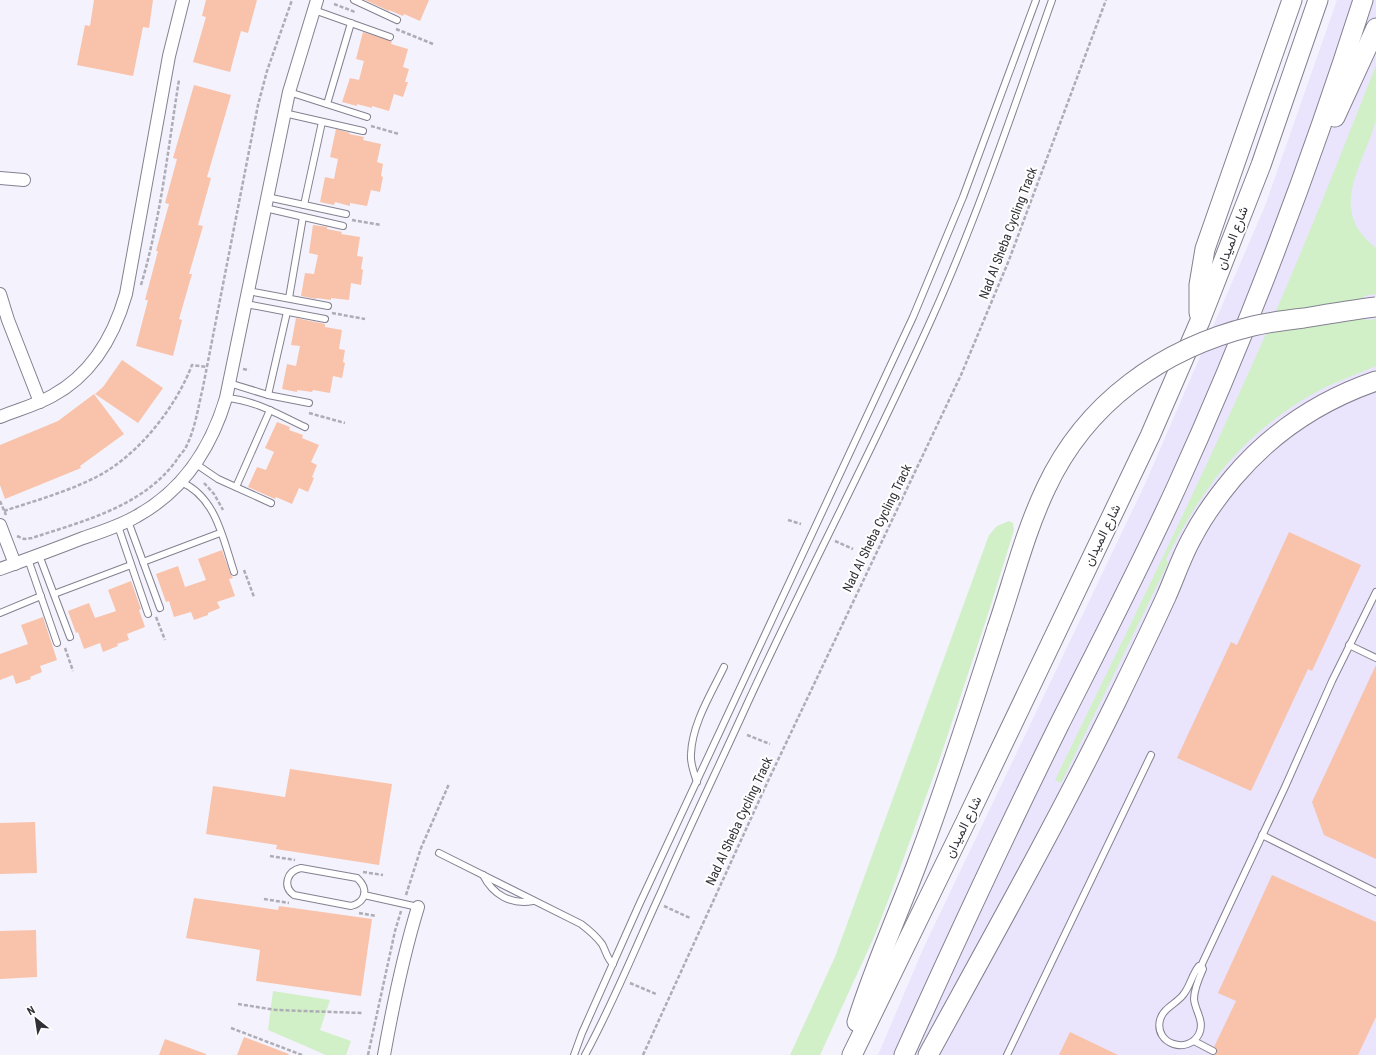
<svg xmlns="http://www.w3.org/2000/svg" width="1376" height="1055" font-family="'Roboto Condensed',Vazirmatn,sans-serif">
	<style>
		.built { fill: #eae4fd }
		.green { fill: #d1f0c8 }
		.building { fill: #f8c3aa }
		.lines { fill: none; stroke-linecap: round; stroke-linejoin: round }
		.lane-casing { stroke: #848190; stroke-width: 8 }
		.street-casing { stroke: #848190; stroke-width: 14 }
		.primary-casing { stroke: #848190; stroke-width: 21 }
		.path { stroke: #aeacb5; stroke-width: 2.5; stroke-dasharray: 4 2; stroke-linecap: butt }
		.lane { stroke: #fff; stroke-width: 6 }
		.street { stroke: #fff; stroke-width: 12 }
		.primary { stroke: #fff; stroke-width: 19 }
		.primary-bridge-casing { stroke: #848190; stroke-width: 21; stroke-linecap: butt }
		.primary-bridge { stroke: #fff; stroke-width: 19 }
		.labels { text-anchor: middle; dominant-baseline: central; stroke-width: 4; stroke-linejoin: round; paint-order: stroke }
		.street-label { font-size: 13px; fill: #323037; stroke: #fff }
	</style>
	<rect width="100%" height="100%" fill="#f4f2fd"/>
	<path class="built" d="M1337 0H1376V1055H878L924 947 1146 482 1265 206Z"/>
	<g class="green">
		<path d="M1376 65C1376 78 1376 92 1376 105 1376 111 1376 118 1375 123 1362 169 1327 210 1376 248V294L1364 296 1366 320 1376 319V366C1360 373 1344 379 1328 386 1279 410 1235 448 1205 493 1190 514 1178 536 1166 559L1168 563 1061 783 1055 780C1115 656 1176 532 1233 407 1285 295 1331 180 1376 65Z"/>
		<path d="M1009 521 1013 523 1014 530 989 611 939 761 891 893 874 937 820 1055H790L835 957 989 535 997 526Z"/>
		<path d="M273 991 330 1000 320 1030 351 1041 346 1055H326L268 1030Z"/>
	</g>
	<g class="building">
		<path d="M94 0H153L149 28 143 27 133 76 77 65 85 25 90 26Z"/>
		<path d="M206 0H257L248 33 241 31 230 72 193 62 206 17 202 16Z"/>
		<path d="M365 0H429L420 21 404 14 403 16 389 10V11Z"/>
		<path d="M363 32 392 41 391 44 408 49 403 67 409 69 405 82H408L403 97 394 94 389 111 372 106V108L357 104V106L342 102 350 78 359 80 364 61 356 59Z"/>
		<path d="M194 85 231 95 207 177 211 178 198 225 203 226 189 274H192L179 319 182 320 173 356 136 346 148 300H145L158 251H156L169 204 165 203 177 159 173 158Z"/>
		<path d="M336 129 350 133 349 134 364 137 363 140 381 144 377 162 383 164 381 176 383 177 380 192 371 190 367 206 350 203V206L335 202 334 205 320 202 325 177 334 179 338 159 330 157Z"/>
		<path d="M313 225 327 227V229L342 232 341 234 360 237 357 256 363 257 361 269 363 270 361 285 351 283 349 300 331 298V300L316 298V299L301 296 305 273 314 274 318 255 309 253Z"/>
		<path d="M296 318 325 324V327L342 330 339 349 345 350 343 362 345 363 342 378 333 376 330 393 313 390 312 392 297 390V392L282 389 287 364 296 366 300 346 291 345Z"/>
		<path d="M122 360 163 388 138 423 95 394 103 387Z"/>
		<path d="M94 394 124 434 80 466 81 468 5 499 0 485V445L58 421Z"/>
		<path d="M277 422 290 427 289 430 303 435 302 438 319 445 311 462 317 465 312 477 314 478 308 492 299 488 292 504 276 497 275 499 248 487 257 467 266 470 274 452 265 448Z"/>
		<path d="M1289 532 1361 565 1312 671 1308 669 1251 791 1177 758 1231 642 1237 645Z"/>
		<path d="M222 550 230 573 233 578 229 579 235 596 217 602 220 608 208 613V615L194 620 191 612 174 617 169 601 166 602 156 574 178 566 185 587 206 580 198 559Z"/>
		<path d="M131 581 141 609 139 610 145 627 127 634 129 640 117 644 118 646 103 652 100 643 84 649 78 632 76 633 68 611 89 603 95 618 116 611 108 590Z"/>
		<path d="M43 617 57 660 40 666 42 672 30 677 31 679 16 684 13 675 0 680V654L28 644 21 625Z"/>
		<path d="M1376 665V859L1324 835 1312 802Z"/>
		<path d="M290 769 392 784 379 865 276 849 277 845 206 834 213 786 285 797Z"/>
		<path d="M35 822 37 873 0 874V823Z"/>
		<path d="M1272 875 1376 922V1017L1358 1055H1215L1217 1050 1214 1047 1236 1001 1218 993Z"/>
		<path d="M194 898 278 910 279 906 372 919 361 996 256 981 260 950 186 938Z"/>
		<path d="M36 930 37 977 0 979V931Z"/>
		<path d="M1070 1032 1118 1055H1059Z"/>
		<path d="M244 1037 289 1054 288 1055H237Z"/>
		<path d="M165 1039 206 1054V1055H159Z"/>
	</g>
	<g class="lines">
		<defs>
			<g id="lane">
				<path d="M354 0 397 20"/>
				<path d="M314 10 390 37"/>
				<path d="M289 92 367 117"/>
				<path d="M327 104 351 23"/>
				<path d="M284 113 363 131"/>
				<path d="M267 197 346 214"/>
				<path d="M304 205 322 122"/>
				<path d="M265 208 343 226"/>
				<path d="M248 291 328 306"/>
				<path d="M289 298 303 217"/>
				<path d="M246 304 325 319"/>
				<path d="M229 383 268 395 309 403"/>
				<path d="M268 395 287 312"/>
				<path d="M226 398C255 400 279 415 305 427"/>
				<path d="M196 464 218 479 271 503"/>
				<path d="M181 482C216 497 223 539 234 572"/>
				<path d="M236 487 270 410"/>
				<path d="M128 521 160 608"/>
				<path d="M118 526 148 614"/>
				<path d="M39 555 70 637"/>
				<path d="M28 559 57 643"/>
				<path d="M143 562 220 533"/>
				<path d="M54 594 131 565"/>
				<path d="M0 613 41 596"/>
				<path d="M1349 645 1376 658"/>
				<path d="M697 782C694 773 690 763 691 754 692 724 711 694 724 667"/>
				<path d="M1262 835 1376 892"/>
				<path d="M439 853 581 924C589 930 596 936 602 944 606 951 607 959 613 964"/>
				<path d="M301 868 357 878C369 889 366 902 351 906L294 895C282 886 287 871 301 868Z"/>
				<path d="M483 875C493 895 511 905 533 901"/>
				<path d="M364 895 418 907"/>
				<path d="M1199 966 1202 967 1203 969C1199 978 1194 989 1194 999 1195 1011 1205 1021 1199 1034 1188 1055 1154 1044 1160 1020 1163 1008 1176 1004 1183 995 1190 987 1192 974 1199 966Z"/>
				<path d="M1201 966 1285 787 1332 681 1376 592"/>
				<path d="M1194 1041 1213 1051"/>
				<path d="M574 1055 582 1033 639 905 913 317 963 197 1036 0"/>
				<path d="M585 1055C614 1002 636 946 661 892 689 828 719 766 748 702 807 574 873 449 931 320 978 216 1014 107 1052 0"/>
				<path d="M1007 1055 1151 755"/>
			</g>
			<g id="street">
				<path d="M0 178 24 180"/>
				<path d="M0 294 8 320 40 402"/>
				<path d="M0 417C17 410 36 405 52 396 91 375 114 336 126 294L169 56 183 0"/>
				<path d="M0 525 15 564"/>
				<path d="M0 569C28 559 55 549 83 538 101 532 120 526 137 516 184 490 211 448 226 398L289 92 317 0"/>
				<path d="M384 1055C393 1005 403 956 418 907"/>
			</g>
			<g id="primary">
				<path d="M1335 117 1376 28"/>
				<path d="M1199 313V285L1205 249 1292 0"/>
				<path d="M857 1022C874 967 898 915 918 861 947 784 972 706 997 628"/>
				<path d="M852 1055 966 821 1150 436 1200 321 1261 165 1318 0"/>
				<path d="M904 1055C954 944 1005 834 1059 725 1099 646 1140 567 1177 486 1249 328 1310 166 1363 0"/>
				<path d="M928 1055C992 938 1057 822 1116 702 1133 667 1150 632 1166 597 1175 577 1182 555 1193 536 1204 515 1218 496 1233 478 1271 433 1321 400 1376 381"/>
			</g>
		</defs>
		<use href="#lane" class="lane-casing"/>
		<use href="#street" class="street-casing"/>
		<use href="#primary" class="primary-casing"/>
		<g class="path">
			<path d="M334 4 355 12"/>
			<path d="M396 29 433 44"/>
			<path d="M371 126 399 134"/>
			<path d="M352 220 381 225"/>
			<path d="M141 285C161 218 168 148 179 80"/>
			<path d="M332 313 365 319"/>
			<path d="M243 369 249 370"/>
			<path d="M309 413 345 423"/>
			<path d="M204 483 214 494 223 510"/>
			<path d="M0 501 6 515"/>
			<path d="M4 511C37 500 81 488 110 469 145 446 177 404 192 365L207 367"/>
			<path d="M788 520 801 524"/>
			<path d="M17 536 24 539 32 538C83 521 142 507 176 461 178 457 182 453 185 449 195 430 198 408 203 387L258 105 267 71 292 0"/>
			<path d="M835 541 853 549"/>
			<path d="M244 570 254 597"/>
			<path d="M156 617 165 640"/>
			<path d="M65 648 73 671"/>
			<path d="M747 735 770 744"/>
			<path d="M270 856 295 860"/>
			<path d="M363 872 383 875"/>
			<path d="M406 895 421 848 449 784"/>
			<path d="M264 899 289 903"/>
			<path d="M664 906 690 918"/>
			<path d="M359 913 376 916"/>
			<path d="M630 983 656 994"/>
			<path d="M238 1004 276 1010 362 1013"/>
			<path d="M231 1028 302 1055"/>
			<path d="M368 1055 395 931 401 911"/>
			<path d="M643 1055 768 781 961 375 1009 260 1106 0"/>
		</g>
		<use href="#lane" class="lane"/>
		<use href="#street" class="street"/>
		<use href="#primary" class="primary"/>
		<defs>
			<path id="primary-bridge" d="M997 628C1013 581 1025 532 1046 488 1086 402 1163 348 1253 326 1270 322 1287 320 1304 318 1328 314 1352 310 1376 307"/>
		</defs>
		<use href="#primary-bridge" class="primary-bridge-casing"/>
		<use href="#primary-bridge" class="primary-bridge"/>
	</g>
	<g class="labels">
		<g class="street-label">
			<text transform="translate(1008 233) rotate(-69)">Nad Al Sheba Cycling Track</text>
			<text transform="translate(1232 238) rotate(-69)">شارع الميدان</text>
			<text transform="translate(877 528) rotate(-64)">Nad Al Sheba Cycling Track</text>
			<text transform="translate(1102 535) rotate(-64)">شارع الميدان</text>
			<text transform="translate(739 821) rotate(-65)">Nad Al Sheba Cycling Track</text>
			<text transform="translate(963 827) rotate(-64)">شارع الميدان</text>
		</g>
	</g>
	<g transform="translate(36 1019) rotate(330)" stroke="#ffffff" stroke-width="3" paint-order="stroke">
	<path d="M0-3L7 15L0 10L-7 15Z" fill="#323037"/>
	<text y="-6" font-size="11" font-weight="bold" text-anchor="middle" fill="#323037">N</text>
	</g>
</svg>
